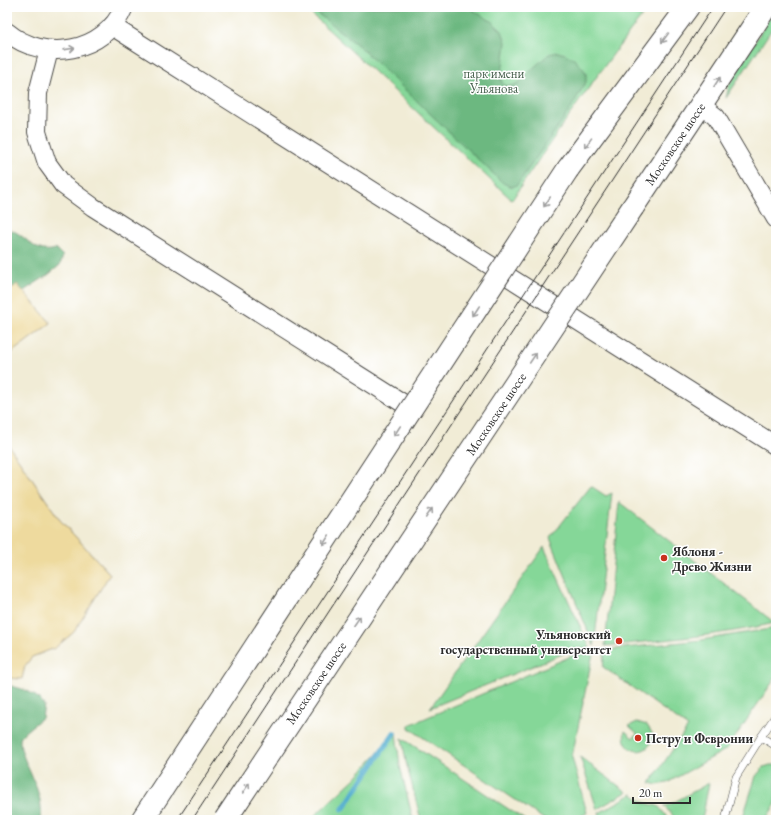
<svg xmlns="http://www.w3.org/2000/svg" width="783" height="827" font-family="'EB Garamond',serif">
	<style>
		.green { fill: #85d798; stroke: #588162 }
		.forest { fill: #6cb880; stroke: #4c7256 }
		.sand { fill: #eeda9e; stroke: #8c8264 }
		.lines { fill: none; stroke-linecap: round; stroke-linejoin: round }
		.stream { stroke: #50acce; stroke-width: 5.5 }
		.service-casing { stroke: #494845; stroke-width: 8 }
		.tertiary-casing { stroke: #494845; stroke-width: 20 }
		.primary-casing { stroke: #494845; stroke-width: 24 }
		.service { stroke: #fff; stroke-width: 7 }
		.tertiary { stroke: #fff; stroke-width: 18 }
		.primary { stroke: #fff; stroke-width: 22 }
		.tram { stroke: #2b2b2b; stroke-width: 1 }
		.primary-bridge-casing { stroke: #494845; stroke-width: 24; stroke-linecap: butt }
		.primary-bridge { stroke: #fff; stroke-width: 22 }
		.oneway { stroke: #a0a0a0 }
		.poi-dot { fill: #c8321e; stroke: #fff; stroke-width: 1.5 }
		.labels { text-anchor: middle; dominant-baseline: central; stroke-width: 3; stroke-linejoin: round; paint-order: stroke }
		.park-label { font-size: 13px; fill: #465f4c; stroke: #fff }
		.street-label { font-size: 13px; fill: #2b2b2b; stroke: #fff }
		.poi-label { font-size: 13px; font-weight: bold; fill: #2b2b2b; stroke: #fff; text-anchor: start }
	</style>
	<rect width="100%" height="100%" fill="#fff"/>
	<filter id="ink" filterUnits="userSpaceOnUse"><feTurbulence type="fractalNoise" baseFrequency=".025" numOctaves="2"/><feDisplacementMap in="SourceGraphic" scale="8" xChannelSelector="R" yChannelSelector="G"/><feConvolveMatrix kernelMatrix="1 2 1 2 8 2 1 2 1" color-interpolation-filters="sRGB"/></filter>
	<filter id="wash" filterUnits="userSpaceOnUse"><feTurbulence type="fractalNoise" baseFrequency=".012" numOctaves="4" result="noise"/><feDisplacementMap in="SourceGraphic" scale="16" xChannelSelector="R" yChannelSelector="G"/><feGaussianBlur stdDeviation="0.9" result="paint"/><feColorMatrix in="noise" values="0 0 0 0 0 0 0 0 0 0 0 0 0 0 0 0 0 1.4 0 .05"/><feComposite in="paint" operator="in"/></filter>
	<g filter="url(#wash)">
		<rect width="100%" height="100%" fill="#f1ecd6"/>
		<g class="green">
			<path d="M304 7H649C601 69 555 134 512 200Z"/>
			<path d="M776 7V23L726 98 729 85Z"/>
			<path d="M591 486 606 496 612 493 594 646 550 538Z"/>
			<path d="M619 502 775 623C719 636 662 640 605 646Z"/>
			<path d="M544 547 590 648 572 650 430 708Z"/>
			<path d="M776 628V677L727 749 667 783 657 785 650 783 688 727 603 667 605 650 701 640Z"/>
			<path d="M593 653 572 757 587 813 574 820H545L409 728V725L574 655Z"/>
			<path d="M637 722 647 725 652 733C654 759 619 755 625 731L633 738 637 733 629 726Z"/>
			<path d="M396 733 400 766 413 820H310L355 778Z"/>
			<path d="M402 738 525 820H421L406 762Z"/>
			<path d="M580 757 627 792 597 809Z"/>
			<path d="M770 765H776V804L765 820H742L756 776 764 767Z"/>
			<path d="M709 783 702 820H677L664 806 669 805Z"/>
			<path d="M632 794 645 803 658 806 670 820H601L599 813Z"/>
		</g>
		<g class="forest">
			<path d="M309 7H468L491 21 502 31 506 42 501 81 504 85 512 86 520 82 531 70 549 54 558 52 565 54 574 59 582 67 586 73V82L569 111 517 185 512 187 503 183 359 46Z"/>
			<path d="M10 230C23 233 30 247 43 250 47 251 52 250 56 249L63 256 60 265 48 275 7 302V231Z"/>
			<path d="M7 685C23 689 34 691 44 705L42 718C38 721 23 733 21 736 14 753 48 792 40 820H7Z"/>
		</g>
		<g class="sand">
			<path d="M17 284 51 323 7 356V293Z"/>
			<path d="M7 443 60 520 110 574 74 632 55 648 32 657 25 666 22 679 7 678Z"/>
		</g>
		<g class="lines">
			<path class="stream" d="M343 809 394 733"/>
		</g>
	</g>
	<g filter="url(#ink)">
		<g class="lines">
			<defs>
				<g id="service">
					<path d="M776 715 761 737 776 746"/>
					<path d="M725 820 736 777 761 737"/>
					<path d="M774 820 776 817"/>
				</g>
				<g id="tertiary">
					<path d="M112 26 776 446"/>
					<path d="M7 32C44 63 105 53 124 7"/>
					<path d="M49 50 38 93 37 132 47 163 63 185 93 207 412 409"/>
					<path d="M701 105 716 117 776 219"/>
				</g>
				<g id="primary">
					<path d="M568 169 688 7"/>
					<path d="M633 207 766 7"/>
				</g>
			</defs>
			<use href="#service" class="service-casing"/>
			<use href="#tertiary" class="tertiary-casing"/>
			<use href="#primary" class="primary-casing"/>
			<use href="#service" class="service"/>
			<use href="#tertiary" class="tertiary"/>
			<use href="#primary" class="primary"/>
			<g class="tram">
				<path d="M177 820 713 7"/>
				<path d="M192 820 726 7"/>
			</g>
			<defs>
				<g id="primary-bridge">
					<path d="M142 820 568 169"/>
					<path d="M225 820 633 207"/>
				</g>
			</defs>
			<use href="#primary-bridge" class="primary-bridge-casing"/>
			<use href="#primary-bridge" class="primary-bridge"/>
		</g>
		<defs><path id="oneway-shaft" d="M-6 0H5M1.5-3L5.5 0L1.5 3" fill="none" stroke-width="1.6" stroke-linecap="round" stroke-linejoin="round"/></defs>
		<g class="oneway">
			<use href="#oneway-shaft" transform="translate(665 38) rotate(126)"/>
			<use href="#oneway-shaft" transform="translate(69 49) rotate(-8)"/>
			<use href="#oneway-shaft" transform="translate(717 82) rotate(-57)"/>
			<use href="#oneway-shaft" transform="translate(588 143) rotate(126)"/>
			<use href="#oneway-shaft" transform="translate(547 202) rotate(123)"/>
			<use href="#oneway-shaft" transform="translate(476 311) rotate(123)"/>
			<use href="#oneway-shaft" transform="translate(533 358) rotate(-56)"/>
			<use href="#oneway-shaft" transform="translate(397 431) rotate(123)"/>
			<use href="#oneway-shaft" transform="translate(429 513) rotate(-56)"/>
			<use href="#oneway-shaft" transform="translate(326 540) rotate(123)"/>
			<use href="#oneway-shaft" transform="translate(357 621) rotate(-56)"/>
			<use href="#oneway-shaft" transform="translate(246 788) rotate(-56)"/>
		</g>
	</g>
	<g class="poi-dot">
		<circle cx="664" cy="558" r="4"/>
		<circle cx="619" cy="641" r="4"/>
		<circle cx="638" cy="738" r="4"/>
	</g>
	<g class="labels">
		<g class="park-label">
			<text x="494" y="73">парк имени<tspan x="494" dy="15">Ульянова</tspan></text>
		</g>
		<g class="street-label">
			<text transform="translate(675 144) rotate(-56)">Московское шоссе</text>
			<text transform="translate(496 414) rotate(-56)">Московское шоссе</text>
			<text transform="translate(316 683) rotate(-56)">Московское шоссе</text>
		</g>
		<g class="poi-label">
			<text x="672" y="551">Яблоня -<tspan x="672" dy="15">Древо Жизни</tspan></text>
			<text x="611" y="634" text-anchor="end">Ульяновский<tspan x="611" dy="15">государственный университет</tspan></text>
			<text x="646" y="738">Петру и Февронии</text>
		</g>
	</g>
	<rect width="783" height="827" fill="none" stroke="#fff" stroke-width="24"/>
	<path d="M633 797v6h57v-6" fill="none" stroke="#2b2b2b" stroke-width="2"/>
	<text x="639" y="797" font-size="12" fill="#2b2b2b" stroke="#ffffff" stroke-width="3" paint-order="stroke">20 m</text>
</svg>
